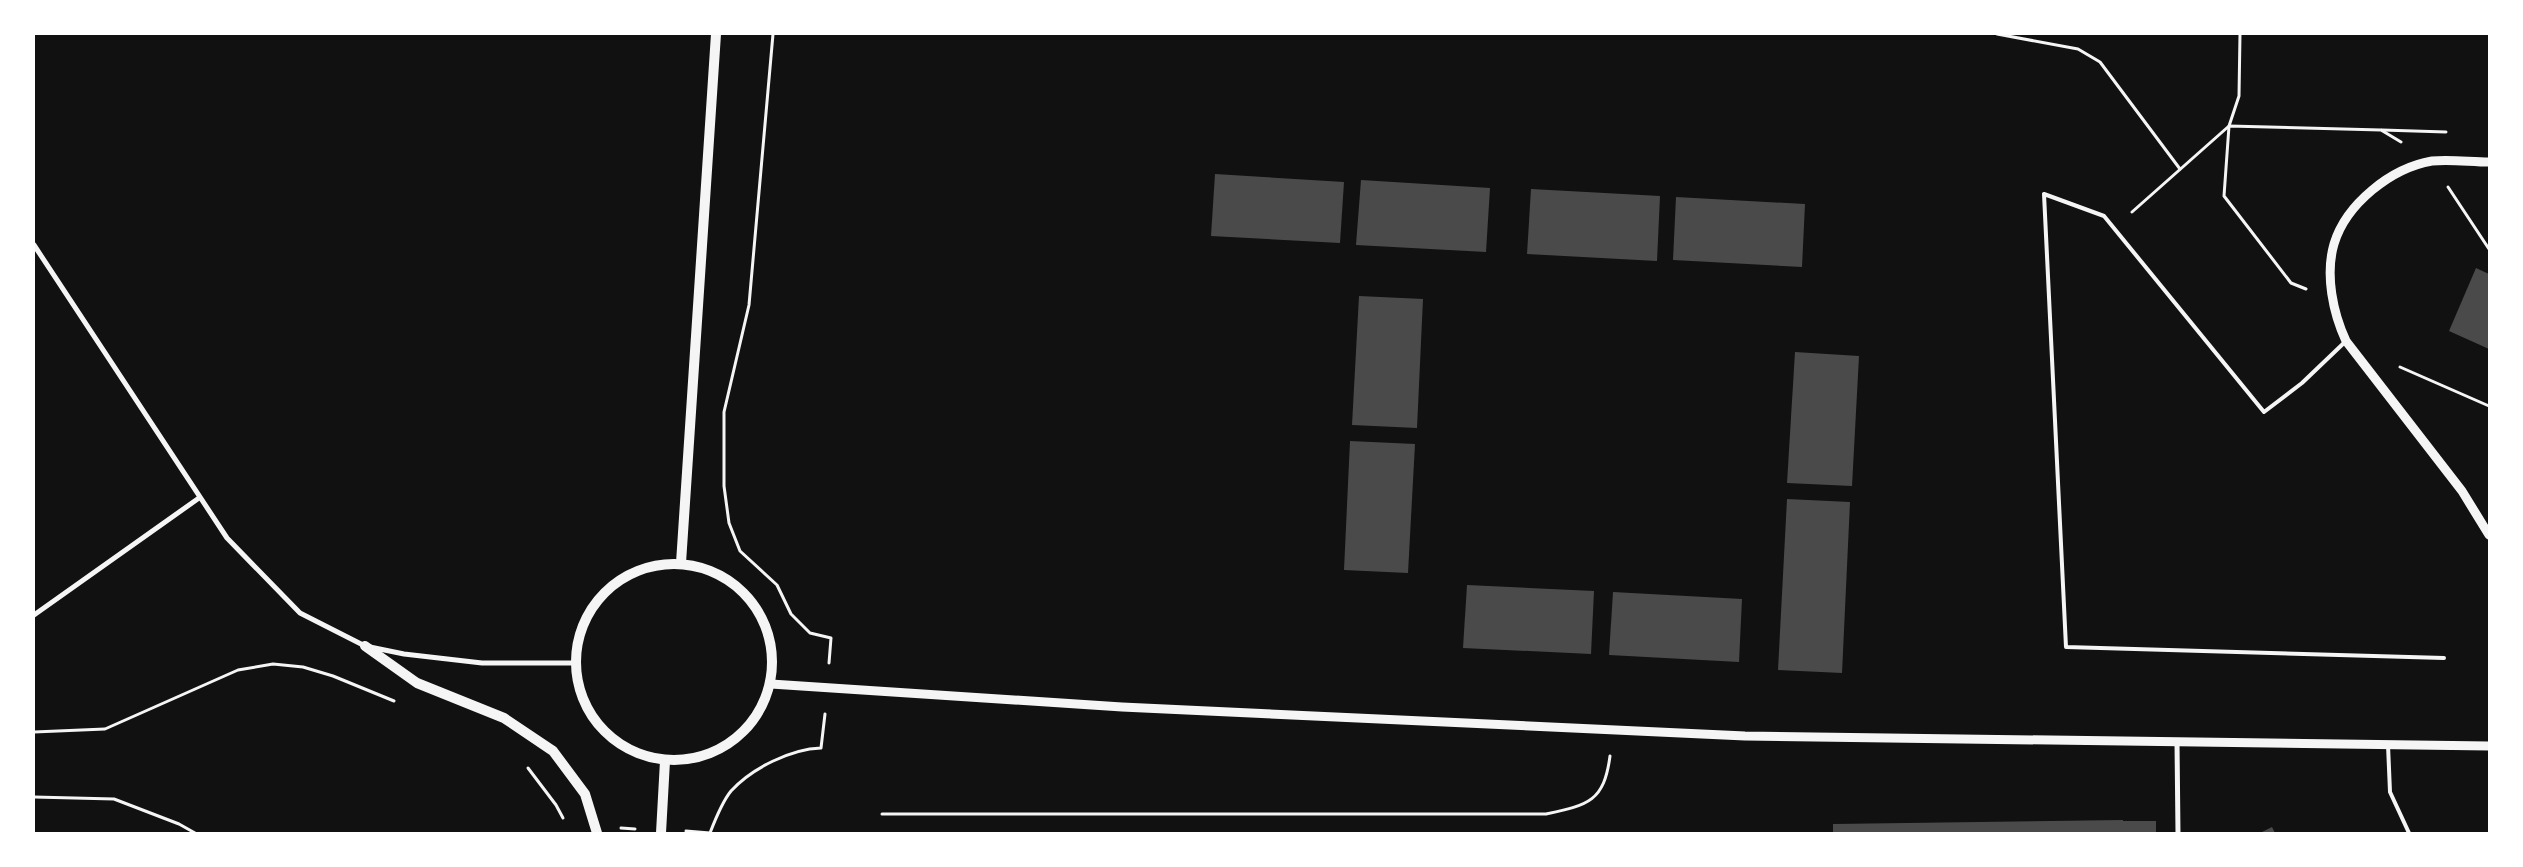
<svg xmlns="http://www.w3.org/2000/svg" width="2523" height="867" font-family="Literata,serif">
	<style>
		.building { fill: #4a4a4a }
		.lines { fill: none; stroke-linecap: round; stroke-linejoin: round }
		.path { stroke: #f5f5f5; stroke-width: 3 }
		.service { stroke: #f5f5f5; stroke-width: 4 }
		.minor { stroke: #f5f5f5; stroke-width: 5 }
		.tertiary { stroke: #f5f5f5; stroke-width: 9 }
		.secondary { stroke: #f5f5f5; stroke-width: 10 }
	</style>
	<rect width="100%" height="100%" fill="#111"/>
	<g class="building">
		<path d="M1215 174 1344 182 1340 243 1211 236Z"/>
		<path d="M1361 180 1490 188 1486 252 1356 245Z"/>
		<path d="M1531 189 1660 196 1657 261 1527 254Z"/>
		<path d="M1676 197 1805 204 1802 267 1673 260Z"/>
		<path d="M2476 268 2489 274V349L2449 331Z"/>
		<path d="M1359 296 1423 299 1417 428 1352 425Z"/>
		<path d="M1795 352 1859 356 1852 486 1787 483Z"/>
		<path d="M1350 441 1415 444 1408 573 1344 570Z"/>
		<path d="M1787 499 1850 502 1842 673 1778 670Z"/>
		<path d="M1467 585 1594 591 1591 654 1463 648Z"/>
		<path d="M1613 592 1742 599 1739 662 1609 655Z"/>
		<path d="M2123 820V821H2156V833H1833V824Z"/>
		<path d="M2272 827 2275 833H2260Z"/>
	</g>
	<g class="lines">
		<g class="path">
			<path d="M773 34 749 305 724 412V486L729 523 740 551 777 585 791 614 810 633 831 638 829 663"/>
			<path d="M1997 34 2078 49 2100 62 2180 169"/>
			<path d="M2240 34 2239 96 2229 126 2224 196 2291 283 2306 289"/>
			<path d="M2382 130 2446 132"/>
			<path d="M2448 187 2489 249"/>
			<path d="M2132 212 2229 126 2381 130 2401 142"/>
			<path d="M2400 367 2489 406"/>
			<path d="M34 732 105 729 238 670 273 664 303 667 333 676 394 701"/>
			<path d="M528 768 556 805 563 818"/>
			<path d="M34 797 114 799 179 824 195 833"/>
			<path d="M882 814H1546C1588 805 1604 802 1610 756"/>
			<path d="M621 828 635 829"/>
			<path d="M686 831 710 833"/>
			<path d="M710 833C715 820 722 802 731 791 752 768 791 749 821 748L825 714"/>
		</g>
		<g class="service">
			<path d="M2346 341 2302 383 2264 412 2104 216 2044 194 2066 647 2444 658"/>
			<path d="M2388 745 2390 792 2409 833"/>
		</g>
		<g class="minor">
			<path d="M34 245 227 538 300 613 365 646 404 654 482 663H575"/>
			<path d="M34 615 199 498"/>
			<path d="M2177 742 2178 833"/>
		</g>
		<g class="tertiary">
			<path d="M2489 162C2471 162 2450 159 2432 161 2391 168 2346 204 2334 244 2325 275 2333 313 2346 341L2462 491 2489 535"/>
			<path d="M771 684 1122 707 1745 736 2489 746"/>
		</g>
		<g class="secondary">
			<path d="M681 563 716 34"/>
			<circle cx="674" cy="662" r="98"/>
			<path d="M365 646 417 683 504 718 553 751 585 794 597 833"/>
			<path d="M661 833 665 761"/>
		</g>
	</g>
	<rect width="2523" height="867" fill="none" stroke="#ffffff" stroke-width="70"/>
</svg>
